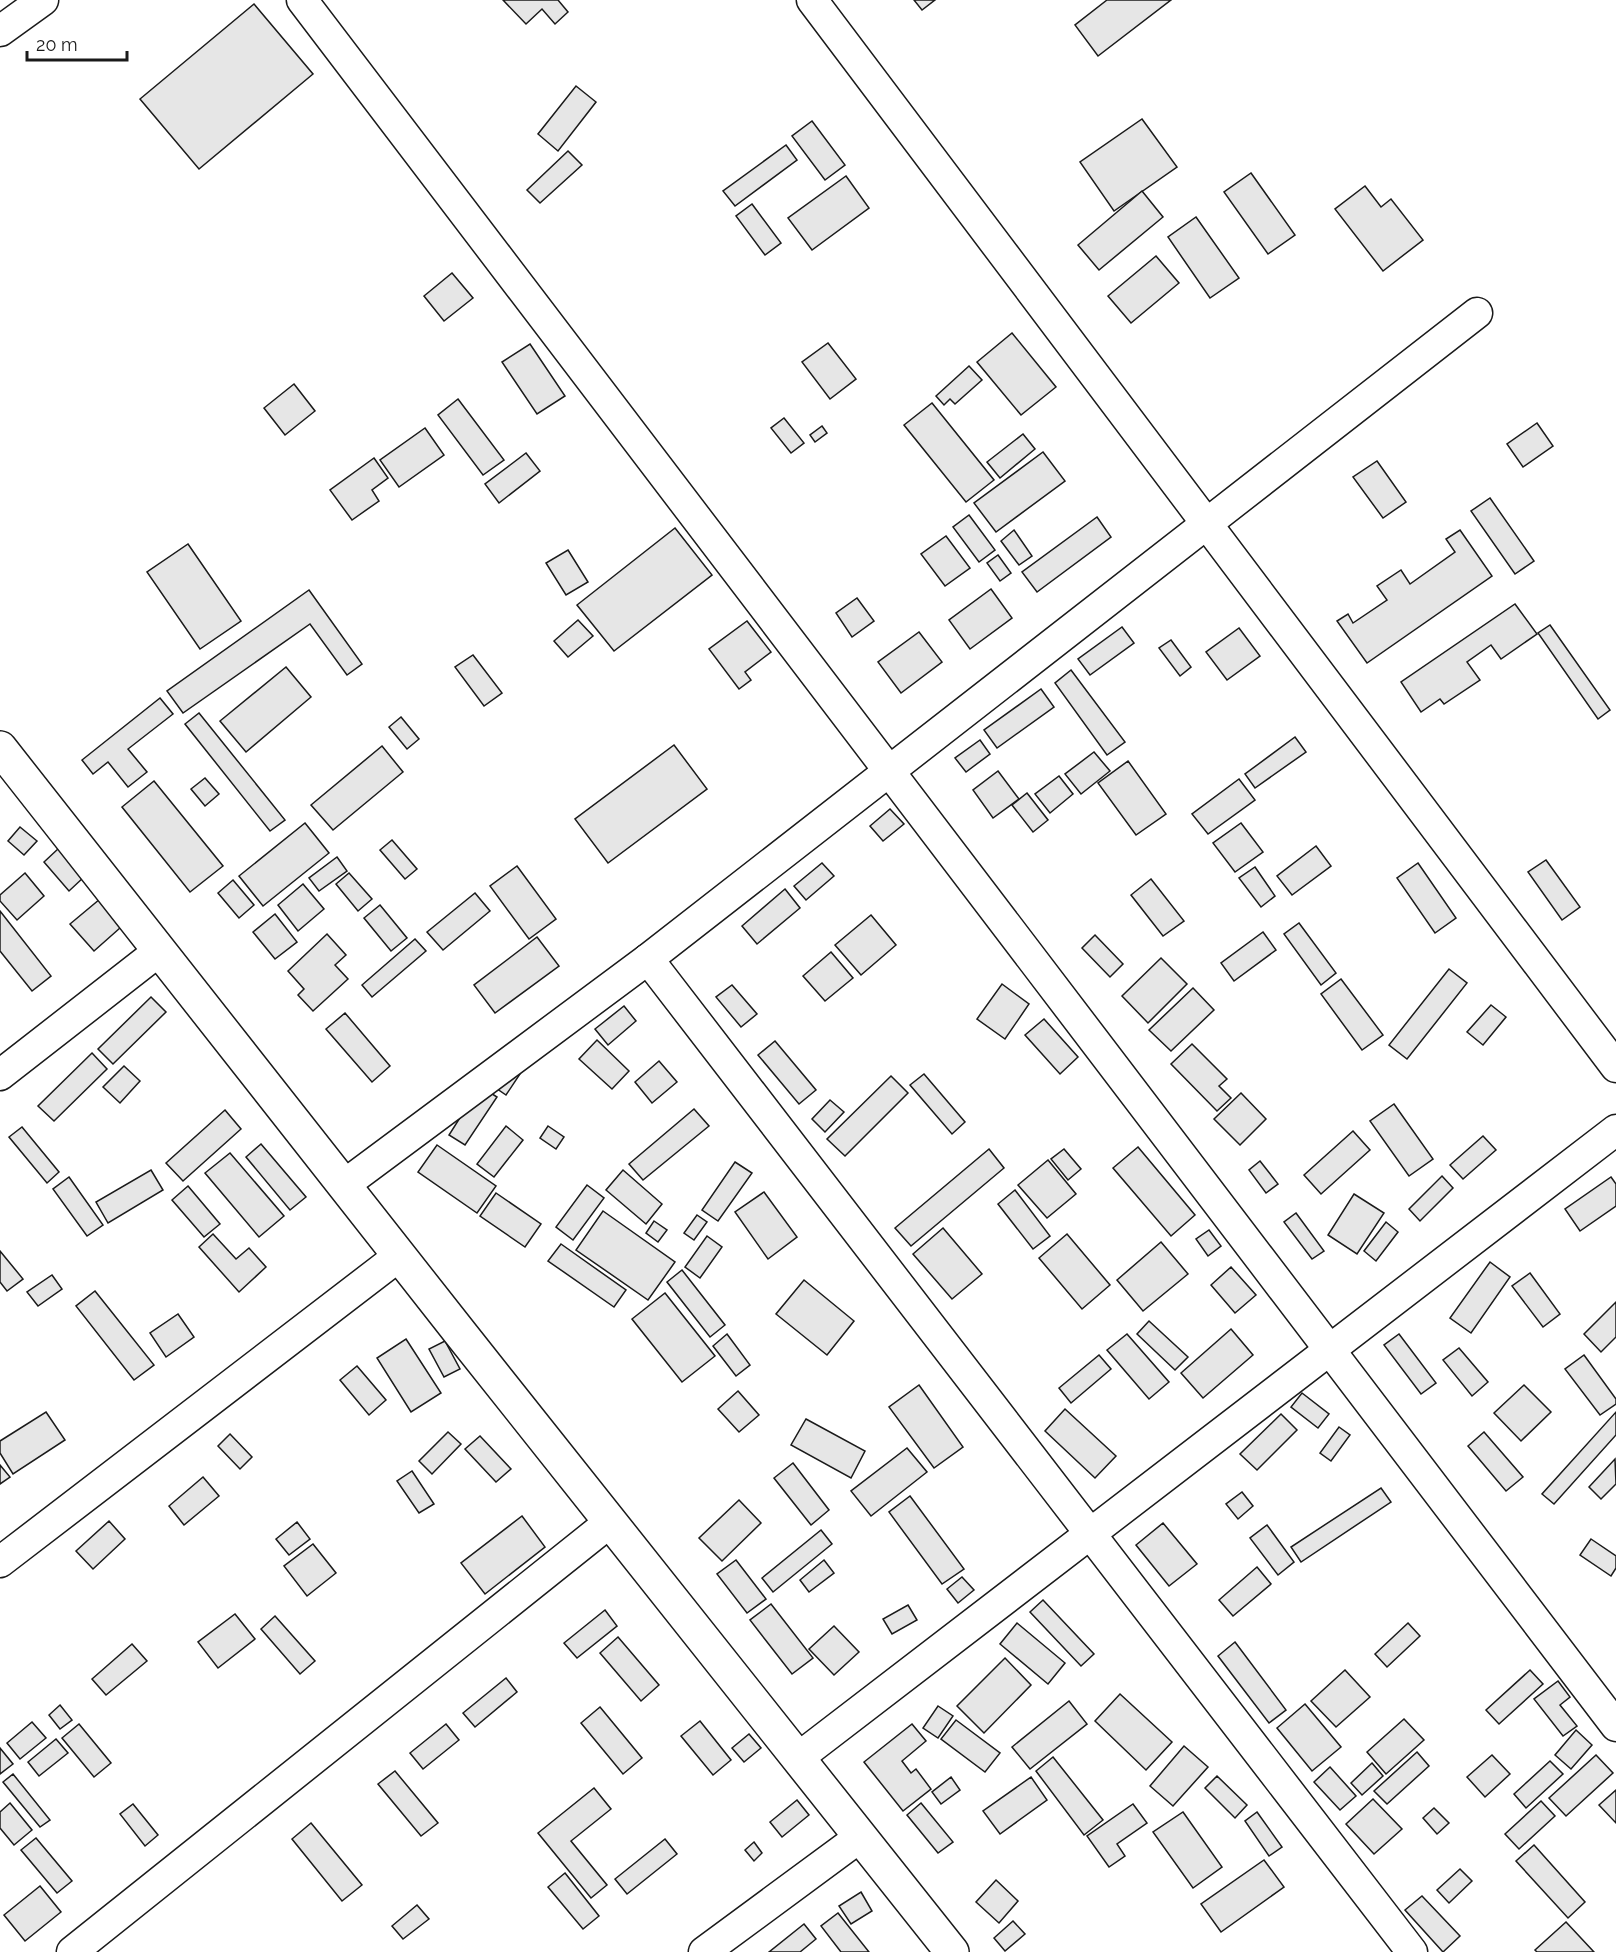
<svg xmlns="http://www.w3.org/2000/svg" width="1616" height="1952" font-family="Raleway,sans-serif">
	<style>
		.building { fill: #e6e6e6; stroke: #1a1a1a; stroke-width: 1.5 }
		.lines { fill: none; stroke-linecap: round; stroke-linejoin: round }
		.minor-casing { stroke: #1a1a1a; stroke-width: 33 }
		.primary-casing { stroke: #1a1a1a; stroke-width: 36 }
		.minor { stroke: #fff; stroke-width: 30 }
		.primary { stroke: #fff; stroke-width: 33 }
	</style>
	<rect width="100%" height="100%" fill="#fff"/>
	<g class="building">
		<path d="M503 0H558L568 12 555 24 542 9 526 24Z"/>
		<path d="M914 0H935L922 10Z"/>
		<path d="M1107 0H1171L1098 56 1075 25Z"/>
		<path d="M254 4 313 74 199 169 140 99Z"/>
		<path d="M576 86 596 102 558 151 538 134Z"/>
		<path d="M1142 119 1177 167 1114 211 1080 162Z"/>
		<path d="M812 121 845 165 825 180 792 136Z"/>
		<path d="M786 145 797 160 735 206 723 191Z"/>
		<path d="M568 151 582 165 540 203 527 190Z"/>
		<path d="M1251 173 1295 235 1268 254 1224 192Z"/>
		<path d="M846 176 869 208 812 250 788 218Z"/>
		<path d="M1365 186 1381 207 1391 199 1423 240 1383 271 1335 209Z"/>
		<path d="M1142 191 1163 217 1099 270 1078 245Z"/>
		<path d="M752 204 781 243 765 255 736 216Z"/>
		<path d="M1196 217 1239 278 1210 298 1168 237Z"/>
		<path d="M1156 256 1179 283 1131 323 1108 296Z"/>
		<path d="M452 273 473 298 444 321 424 296Z"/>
		<path d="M1012 333 1056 387 1021 415 977 362Z"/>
		<path d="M828 343 856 379 830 399 802 362Z"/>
		<path d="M530 344 565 396 537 414 502 362Z"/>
		<path d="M969 366 982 380 955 404 950 399 944 405 936 396Z"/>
		<path d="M294 384 315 411 285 435 264 408Z"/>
		<path d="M458 399 504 460 483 475 438 415Z"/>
		<path d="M932 403 994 480 966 502 904 425Z"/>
		<path d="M784 418 804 443 791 453 771 428Z"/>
		<path d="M1537 423 1553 446 1523 467 1507 444Z"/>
		<path d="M822 426 827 433 815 442 810 435Z"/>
		<path d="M425 428 444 455 399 487 380 460Z"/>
		<path d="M1023 434 1035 449 1000 478 987 462Z"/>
		<path d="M1043 452 1065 481 996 532 974 503Z"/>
		<path d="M526 453 540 471 499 503 485 484Z"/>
		<path d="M374 458 388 478 372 490 379 501 352 520 330 490Z"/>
		<path d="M1377 461 1406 502 1383 518 1353 477Z"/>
		<path d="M1490 498 1534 561 1515 574 1471 511Z"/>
		<path d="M969 515 995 550 979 562 953 527Z"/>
		<path d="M1097 517 1111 537 1037 592 1022 572Z"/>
		<path d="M675 528 712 575 614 651 577 605Z"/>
		<path d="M1014 530 1032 556 1019 565 1001 541Z"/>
		<path d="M1460 530 1492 576 1367 663 1337 621 1348 614 1353 623 1387 600 1377 586 1401 570 1410 584 1455 552 1446 539Z"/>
		<path d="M946 536 970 568 945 586 921 554Z"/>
		<path d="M188 544 241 621 200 649 147 572Z"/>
		<path d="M568 550 588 582 566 595 546 563Z"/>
		<path d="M998 555 1011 573 1000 581 987 563Z"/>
		<path d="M991 589 1012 618 970 649 949 620Z"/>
		<path d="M309 590 362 664 347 675 310 624 183 713 167 691Z"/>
		<path d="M857 598 874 621 852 637 836 613Z"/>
		<path d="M1515 604 1537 634 1501 659 1491 645 1467 662 1480 680 1444 704 1440 699 1421 712 1401 682Z"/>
		<path d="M578 620 593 636 568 657 554 641Z"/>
		<path d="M747 621 771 652 745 672 751 680 739 689 709 649Z"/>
		<path d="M1550 625 1610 710 1598 719 1538 633Z"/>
		<path d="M1122 627 1134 643 1090 675 1078 659Z"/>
		<path d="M1239 628 1260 656 1227 680 1206 652Z"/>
		<path d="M919 632 942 662 901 693 878 662Z"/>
		<path d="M1171 640 1191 667 1180 676 1159 648Z"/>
		<path d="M473 655 502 693 484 706 455 667Z"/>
		<path d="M286 667 311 697 246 752 220 721Z"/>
		<path d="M1071 670 1125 742 1107 755 1055 683Z"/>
		<path d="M1041 689 1054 707 997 748 984 730Z"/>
		<path d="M160 698 173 714 128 749 147 772 128 787 108 762 93 774 82 760Z"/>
		<path d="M199 713 285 820 270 831 185 724Z"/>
		<path d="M401 717 419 739 407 749 389 727Z"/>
		<path d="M1295 737 1306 752 1255 788 1245 774Z"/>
		<path d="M980 740 990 754 966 772 955 758Z"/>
		<path d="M674 745 707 789 608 863 575 819Z"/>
		<path d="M382 746 403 772 333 830 311 805Z"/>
		<path d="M1094 752 1110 771 1081 794 1065 774Z"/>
		<path d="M1128 761 1166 814 1136 835 1098 783Z"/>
		<path d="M998 771 1019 799 993 818 973 790Z"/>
		<path d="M1059 776 1073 794 1050 813 1035 794Z"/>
		<path d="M205 778 219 794 205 806 191 789Z"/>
		<path d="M1239 779 1255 800 1208 834 1192 814Z"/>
		<path d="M154 781 223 866 190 892 122 807Z"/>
		<path d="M1027 793 1048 820 1033 832 1012 805Z"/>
		<path d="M890 809 904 824 883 841 870 826Z"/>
		<path d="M305 823 329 853 263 906 239 876Z"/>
		<path d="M1241 823 1263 852 1235 872 1213 843Z"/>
		<path d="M20 827 37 841 24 855 8 841Z"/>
		<path d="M392 840 417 869 405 879 380 850Z"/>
		<path d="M1316 846 1331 866 1292 895 1277 876Z"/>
		<path d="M59 848 84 877 69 891 44 862Z"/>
		<path d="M337 857 347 871 319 891 309 878Z"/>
		<path d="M1546 860 1580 907 1562 920 1528 872Z"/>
		<path d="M822 863 834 876 806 900 794 886Z"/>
		<path d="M1418 863 1456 918 1435 933 1397 878Z"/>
		<path d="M517 866 556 919 529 939 490 886Z"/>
		<path d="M1255 867 1275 896 1261 907 1239 878Z"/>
		<path d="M25 873 44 896 17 920 0 901V895Z"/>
		<path d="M349 873 372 899 358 911 336 884Z"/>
		<path d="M1151 879 1184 921 1163 936 1131 895Z"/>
		<path d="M233 880 254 905 239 918 218 893Z"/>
		<path d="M303 884 324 909 298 931 278 905Z"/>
		<path d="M785 889 800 908 757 944 742 926Z"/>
		<path d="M475 893 490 911 443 950 427 932Z"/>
		<path d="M106 894 129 920 94 951 70 924Z"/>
		<path d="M380 905 407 938 391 951 364 918Z"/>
		<path d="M0 911 51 976 32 991 0 951Z"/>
		<path d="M275 914 297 942 275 959 253 932Z"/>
		<path d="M871 915 896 945 861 975 835 945Z"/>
		<path d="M1299 923 1336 973 1321 985 1284 934Z"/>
		<path d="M1263 932 1276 950 1234 981 1221 963Z"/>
		<path d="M327 934 346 955 335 965 348 979 313 1011 298 995 304 989 288 971Z"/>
		<path d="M1095 935 1123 964 1110 977 1082 948Z"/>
		<path d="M537 937 559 966 495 1013 474 985Z"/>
		<path d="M415 939 426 951 372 997 362 985Z"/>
		<path d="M831 952 853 978 825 1001 803 976Z"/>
		<path d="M1161 958 1187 984 1148 1023 1122 996Z"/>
		<path d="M1449 969 1467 983 1407 1059 1389 1045Z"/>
		<path d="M1341 979 1383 1035 1362 1050 1321 994Z"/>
		<path d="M1002 984 1029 1004 1005 1039 977 1019Z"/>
		<path d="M732 985 757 1014 741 1027 716 997Z"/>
		<path d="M1193 988 1214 1010 1171 1051 1149 1030Z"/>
		<path d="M151 997 166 1012 113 1064 98 1049Z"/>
		<path d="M1491 1005 1506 1017 1483 1045 1467 1032Z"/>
		<path d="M624 1006 636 1021 608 1045 595 1029Z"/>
		<path d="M345 1013 390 1066 372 1082 326 1029Z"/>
		<path d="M1044 1019 1078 1057 1060 1074 1025 1035Z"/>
		<path d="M597 1040 629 1071 612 1089 579 1059Z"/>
		<path d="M775 1041 816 1090 799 1104 758 1055Z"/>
		<path d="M1192 1044 1227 1079 1219 1086 1231 1098 1217 1111 1171 1064Z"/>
		<path d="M92 1053 107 1069 54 1121 38 1106Z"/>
		<path d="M659 1061 677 1082 652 1103 635 1082Z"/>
		<path d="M508 1065 520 1074 506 1095 493 1086Z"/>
		<path d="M124 1066 140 1081 120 1103 103 1087Z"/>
		<path d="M924 1074 965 1122 952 1134 910 1085Z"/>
		<path d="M891 1076 908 1093 845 1156 827 1139Z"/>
		<path d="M480 1086 497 1097 465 1145 449 1135Z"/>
		<path d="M1241 1093 1266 1119 1240 1145 1214 1119Z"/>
		<path d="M830 1100 844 1112 825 1132 812 1119Z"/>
		<path d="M1394 1104 1433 1159 1409 1176 1370 1121Z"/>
		<path d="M694 1109 709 1126 643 1180 629 1164Z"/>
		<path d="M225 1110 241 1129 183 1181 166 1163Z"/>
		<path d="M506 1126 523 1140 494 1177 477 1164Z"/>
		<path d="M548 1126 564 1137 556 1149 540 1138Z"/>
		<path d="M22 1127 59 1172 47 1183 9 1137Z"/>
		<path d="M1353 1131 1370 1150 1321 1194 1304 1175Z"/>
		<path d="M1483 1136 1496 1150 1463 1179 1450 1165Z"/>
		<path d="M261 1144 306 1197 290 1210 246 1157Z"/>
		<path d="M437 1145 496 1186 477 1213 418 1172Z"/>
		<path d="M1138 1147 1195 1215 1171 1236 1113 1168Z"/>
		<path d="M989 1149 1004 1168 911 1246 895 1228Z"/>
		<path d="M1064 1149 1081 1169 1068 1180 1051 1159Z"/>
		<path d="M230 1153 284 1216 259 1237 205 1173Z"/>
		<path d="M1048 1160 1076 1194 1047 1218 1018 1185Z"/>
		<path d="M1260 1161 1278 1184 1266 1193 1249 1170Z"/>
		<path d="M735 1162 752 1173 718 1221 702 1210Z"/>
		<path d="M151 1170 163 1190 108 1223 96 1202Z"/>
		<path d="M623 1170 662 1204 646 1224 606 1190Z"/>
		<path d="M1442 1176 1453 1188 1420 1221 1409 1209Z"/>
		<path d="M69 1177 103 1225 87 1236 53 1189Z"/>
		<path d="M1611 1177 1616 1184V1206L1580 1231 1565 1209Z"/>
		<path d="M587 1185 604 1198 573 1240 556 1227Z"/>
		<path d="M188 1186 220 1224 204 1237 172 1200Z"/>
		<path d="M1015 1190 1050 1236 1033 1249 998 1204Z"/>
		<path d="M764 1192 797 1237 768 1259 735 1212Z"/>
		<path d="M496 1193 541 1224 525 1247 480 1216Z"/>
		<path d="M1354 1194 1384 1213 1357 1254 1328 1235Z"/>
		<path d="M603 1211 675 1262 648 1300 576 1250Z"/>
		<path d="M1296 1213 1324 1251 1312 1259 1284 1222Z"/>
		<path d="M697 1215 707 1222 694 1240 684 1233Z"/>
		<path d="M654 1221 667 1230 658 1242 646 1233Z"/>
		<path d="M1386 1222 1398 1232 1376 1261 1364 1251Z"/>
		<path d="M943 1228 982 1274 952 1299 913 1254Z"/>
		<path d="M1209 1230 1221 1246 1208 1256 1196 1239Z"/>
		<path d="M213 1234 236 1259 249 1248 266 1267 239 1292 199 1247Z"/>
		<path d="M1067 1234 1110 1285 1082 1309 1039 1258Z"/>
		<path d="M707 1236 722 1247 700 1278 685 1267Z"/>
		<path d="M1161 1242 1188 1274 1143 1311 1117 1280Z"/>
		<path d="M561 1244 626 1290 614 1307 548 1261Z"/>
		<path d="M0 1251 23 1279 7 1291 0 1282Z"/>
		<path d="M1490 1262 1510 1277 1471 1333 1450 1318Z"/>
		<path d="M1231 1267 1256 1295 1235 1313 1211 1285Z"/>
		<path d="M682 1270 725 1325 710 1337 667 1282Z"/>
		<path d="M1530 1273 1560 1314 1543 1327 1512 1286Z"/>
		<path d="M52 1275 62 1289 38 1306 27 1292Z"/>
		<path d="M804 1280 854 1321 827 1355 776 1314Z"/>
		<path d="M95 1291 154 1365 134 1380 76 1306Z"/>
		<path d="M665 1293 715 1356 682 1382 632 1319Z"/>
		<path d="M1616 1302V1337L1601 1352 1584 1334Z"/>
		<path d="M178 1314 194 1337 166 1357 150 1333Z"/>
		<path d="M1149 1321 1188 1357 1175 1370 1137 1334Z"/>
		<path d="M1231 1329 1253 1355 1203 1398 1181 1373Z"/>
		<path d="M727 1334 750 1365 736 1376 713 1346Z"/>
		<path d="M1127 1334 1169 1382 1149 1399 1107 1350Z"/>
		<path d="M1399 1334 1436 1383 1421 1394 1384 1345Z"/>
		<path d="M406 1339 441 1393 411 1412 377 1358Z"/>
		<path d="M445 1341 460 1369 444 1377 429 1349Z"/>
		<path d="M1459 1348 1488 1382 1472 1396 1443 1360Z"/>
		<path d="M1099 1355 1111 1369 1071 1403 1059 1388Z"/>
		<path d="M1584 1355 1616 1399V1404L1600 1415 1565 1369Z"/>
		<path d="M357 1366 386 1400 369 1415 340 1380Z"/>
		<path d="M919 1385 963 1447 934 1468 889 1407Z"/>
		<path d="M1524 1385 1551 1412 1521 1441 1494 1413Z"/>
		<path d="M738 1391 759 1415 739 1432 718 1409Z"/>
		<path d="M1302 1393 1329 1414 1318 1428 1291 1407Z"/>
		<path d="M1065 1409 1116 1456 1095 1478 1045 1431Z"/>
		<path d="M46 1412 65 1440 13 1474 0 1453V1441Z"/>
		<path d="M1616 1412V1435L1554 1504 1542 1494Z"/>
		<path d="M1281 1414 1297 1430 1257 1470 1240 1454Z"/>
		<path d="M806 1419 865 1451 851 1478 791 1445Z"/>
		<path d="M1339 1427 1350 1435 1331 1461 1320 1453Z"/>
		<path d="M448 1432 461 1444 432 1474 419 1461Z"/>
		<path d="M1484 1432 1523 1477 1506 1491 1468 1446Z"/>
		<path d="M230 1434 252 1457 240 1469 218 1446Z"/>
		<path d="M480 1436 511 1469 496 1482 465 1449Z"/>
		<path d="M907 1448 927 1472 871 1516 851 1491Z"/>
		<path d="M1615 1459 1616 1484 1601 1499 1589 1487Z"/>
		<path d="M793 1463 829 1510 811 1525 774 1478Z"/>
		<path d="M0 1465 10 1477 0 1484Z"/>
		<path d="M412 1471 434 1504 419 1513 397 1481Z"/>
		<path d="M203 1477 219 1496 184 1525 169 1506Z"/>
		<path d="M1381 1488 1391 1502 1301 1562 1291 1547Z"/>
		<path d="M1242 1492 1253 1506 1238 1519 1226 1504Z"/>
		<path d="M910 1496 964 1569 942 1584 889 1512Z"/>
		<path d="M739 1500 761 1523 722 1561 699 1538Z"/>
		<path d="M522 1516 545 1547 485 1594 461 1563Z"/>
		<path d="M109 1521 125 1539 93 1569 76 1551Z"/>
		<path d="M297 1522 310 1539 289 1555 276 1539Z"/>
		<path d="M1163 1523 1197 1564 1169 1586 1136 1545Z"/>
		<path d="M1267 1525 1294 1562 1278 1575 1250 1538Z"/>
		<path d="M821 1530 832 1544 773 1592 762 1578Z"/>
		<path d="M1591 1539 1616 1556V1568L1611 1576 1580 1555Z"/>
		<path d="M313 1544 336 1573 307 1596 284 1566Z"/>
		<path d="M736 1560 766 1599 747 1613 717 1574Z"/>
		<path d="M824 1560 834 1573 809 1592 800 1580Z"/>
		<path d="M1257 1567 1271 1584 1233 1616 1219 1600Z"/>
		<path d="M962 1577 974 1590 958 1603 947 1589Z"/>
		<path d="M1043 1600 1094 1654 1081 1666 1030 1612Z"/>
		<path d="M771 1604 813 1658 792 1674 750 1620Z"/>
		<path d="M908 1605 917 1620 892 1634 883 1619Z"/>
		<path d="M605 1610 617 1626 577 1658 564 1643Z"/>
		<path d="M235 1614 255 1639 218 1668 198 1642Z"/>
		<path d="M275 1616 315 1661 300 1674 261 1629Z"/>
		<path d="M1017 1623 1065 1663 1048 1684 1000 1644Z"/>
		<path d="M1408 1623 1420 1636 1387 1667 1375 1654Z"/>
		<path d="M834 1626 859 1652 834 1675 809 1649Z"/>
		<path d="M618 1637 659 1685 641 1701 600 1653Z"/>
		<path d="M1235 1642 1286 1710 1269 1723 1218 1656Z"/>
		<path d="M132 1644 147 1661 106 1695 92 1679Z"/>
		<path d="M1005 1658 1031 1685 984 1733 957 1706Z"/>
		<path d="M1345 1670 1370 1697 1336 1727 1311 1701Z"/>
		<path d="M1530 1670 1543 1684 1499 1724 1486 1710Z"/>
		<path d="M506 1678 517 1692 475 1727 463 1713Z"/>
		<path d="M1558 1681 1570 1697 1560 1705 1577 1726 1563 1736 1534 1699Z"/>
		<path d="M1120 1694 1172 1742 1146 1770 1095 1721Z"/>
		<path d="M1069 1701 1087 1724 1030 1769 1012 1747Z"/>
		<path d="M1305 1704 1341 1747 1312 1771 1277 1728Z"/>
		<path d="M60 1705 72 1720 60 1729 49 1715Z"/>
		<path d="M938 1706 953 1716 938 1738 923 1728Z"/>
		<path d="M600 1707 642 1758 623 1774 581 1723Z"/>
		<path d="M1404 1719 1424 1740 1386 1774 1367 1752Z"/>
		<path d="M956 1720 1000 1753 985 1772 941 1739Z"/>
		<path d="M700 1721 731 1760 713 1775 681 1736Z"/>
		<path d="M32 1722 46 1738 20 1759 7 1743Z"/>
		<path d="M79 1724 111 1763 94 1777 62 1738Z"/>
		<path d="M446 1724 459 1740 423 1769 410 1753Z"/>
		<path d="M912 1724 926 1741 902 1761 911 1773 916 1769 931 1789 903 1811 864 1762Z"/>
		<path d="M1576 1730 1592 1745 1571 1769 1555 1755Z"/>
		<path d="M749 1734 761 1748 744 1762 732 1748Z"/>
		<path d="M56 1739 68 1753 39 1776 28 1762Z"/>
		<path d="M1184 1746 1208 1767 1173 1806 1150 1786Z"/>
		<path d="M0 1748 13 1764 0 1774Z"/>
		<path d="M1417 1752 1429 1766 1387 1804 1374 1791Z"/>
		<path d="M1492 1755 1510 1774 1485 1797 1467 1777Z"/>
		<path d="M1596 1755 1613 1773 1566 1816 1549 1798Z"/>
		<path d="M1053 1757 1103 1820 1084 1835 1036 1771Z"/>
		<path d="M1550 1761 1563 1774 1526 1808 1514 1794Z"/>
		<path d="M1372 1763 1383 1776 1362 1795 1351 1783Z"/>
		<path d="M1330 1767 1356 1796 1340 1810 1314 1782Z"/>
		<path d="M395 1771 438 1823 421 1836 378 1784Z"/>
		<path d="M13 1774 50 1820 40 1827 3 1782Z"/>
		<path d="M1217 1776 1247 1805 1235 1818 1205 1788Z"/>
		<path d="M951 1777 960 1790 941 1804 932 1792Z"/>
		<path d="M1031 1777 1047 1800 1000 1834 983 1811Z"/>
		<path d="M594 1788 611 1809 571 1841 607 1885 591 1898 538 1833Z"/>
		<path d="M1616 1790V1823L1599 1805Z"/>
		<path d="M1373 1799 1402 1829 1374 1854 1346 1824Z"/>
		<path d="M797 1800 809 1815 782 1837 770 1822Z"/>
		<path d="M1541 1801 1555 1816 1519 1849 1505 1834Z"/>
		<path d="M10 1803 32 1830 14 1845 0 1828V1812Z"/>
		<path d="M921 1803 953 1842 938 1853 907 1815Z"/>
		<path d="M133 1804 158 1835 145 1846 120 1814Z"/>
		<path d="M1133 1804 1147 1823 1117 1844 1125 1856 1109 1867 1087 1836Z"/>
		<path d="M1434 1808 1449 1823 1437 1834 1423 1818Z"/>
		<path d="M1183 1812 1222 1867 1193 1888 1153 1832Z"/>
		<path d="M1257 1812 1282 1847 1269 1856 1245 1821Z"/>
		<path d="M311 1823 362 1885 342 1901 292 1839Z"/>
		<path d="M36 1838 72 1881 57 1893 21 1850Z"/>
		<path d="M665 1839 677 1854 627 1894 615 1879Z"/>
		<path d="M754 1842 762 1853 754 1861 745 1850Z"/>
		<path d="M1534 1845 1585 1902 1568 1918 1516 1861Z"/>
		<path d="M1264 1860 1284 1887 1221 1932 1201 1904Z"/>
		<path d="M1460 1869 1472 1881 1449 1903 1437 1890Z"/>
		<path d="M565 1873 599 1916 583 1929 548 1887Z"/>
		<path d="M996 1880 1018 1901 999 1923 976 1902Z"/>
		<path d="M40 1886 61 1912 25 1941 4 1915Z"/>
		<path d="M861 1892 872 1911 851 1924 839 1906Z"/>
		<path d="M1422 1896 1460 1936 1443 1952 1405 1910Z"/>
		<path d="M417 1905 429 1919 403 1939 392 1926Z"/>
		<path d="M838 1913 869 1952H841L821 1926Z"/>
		<path d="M1013 1921 1025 1934 1005 1951 994 1938Z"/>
		<path d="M1566 1922 1594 1952H1537L1535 1950Z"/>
		<path d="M804 1924 816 1939 800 1952H769Z"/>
	</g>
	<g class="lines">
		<defs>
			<g id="minor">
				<path d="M302 0 1616 1726"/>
				<path d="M812 0 1616 1067"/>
				<path d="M0 31 43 0"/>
				<path d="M648 959 1412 1952"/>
				<path d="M0 1075 159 951"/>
				<path d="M344 1185 648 959 1477 313"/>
				<path d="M0 1562 399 1256"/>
				<path d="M798 1758 1616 1130"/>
				<path d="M72 1952 610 1522"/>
				<path d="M704 1952 860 1837"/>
			</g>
			<path id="primary" d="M0 748 461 1334 952 1952"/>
		</defs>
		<use href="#minor" class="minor-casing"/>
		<use href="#primary" class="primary-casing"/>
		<use href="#minor" class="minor"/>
		<use href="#primary" class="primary"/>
	</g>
	<path d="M27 51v9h100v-9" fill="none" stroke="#1a1a1a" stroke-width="3"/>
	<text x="36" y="51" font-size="18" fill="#1a1a1a" stroke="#ffffff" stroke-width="4.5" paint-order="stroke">20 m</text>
</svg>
